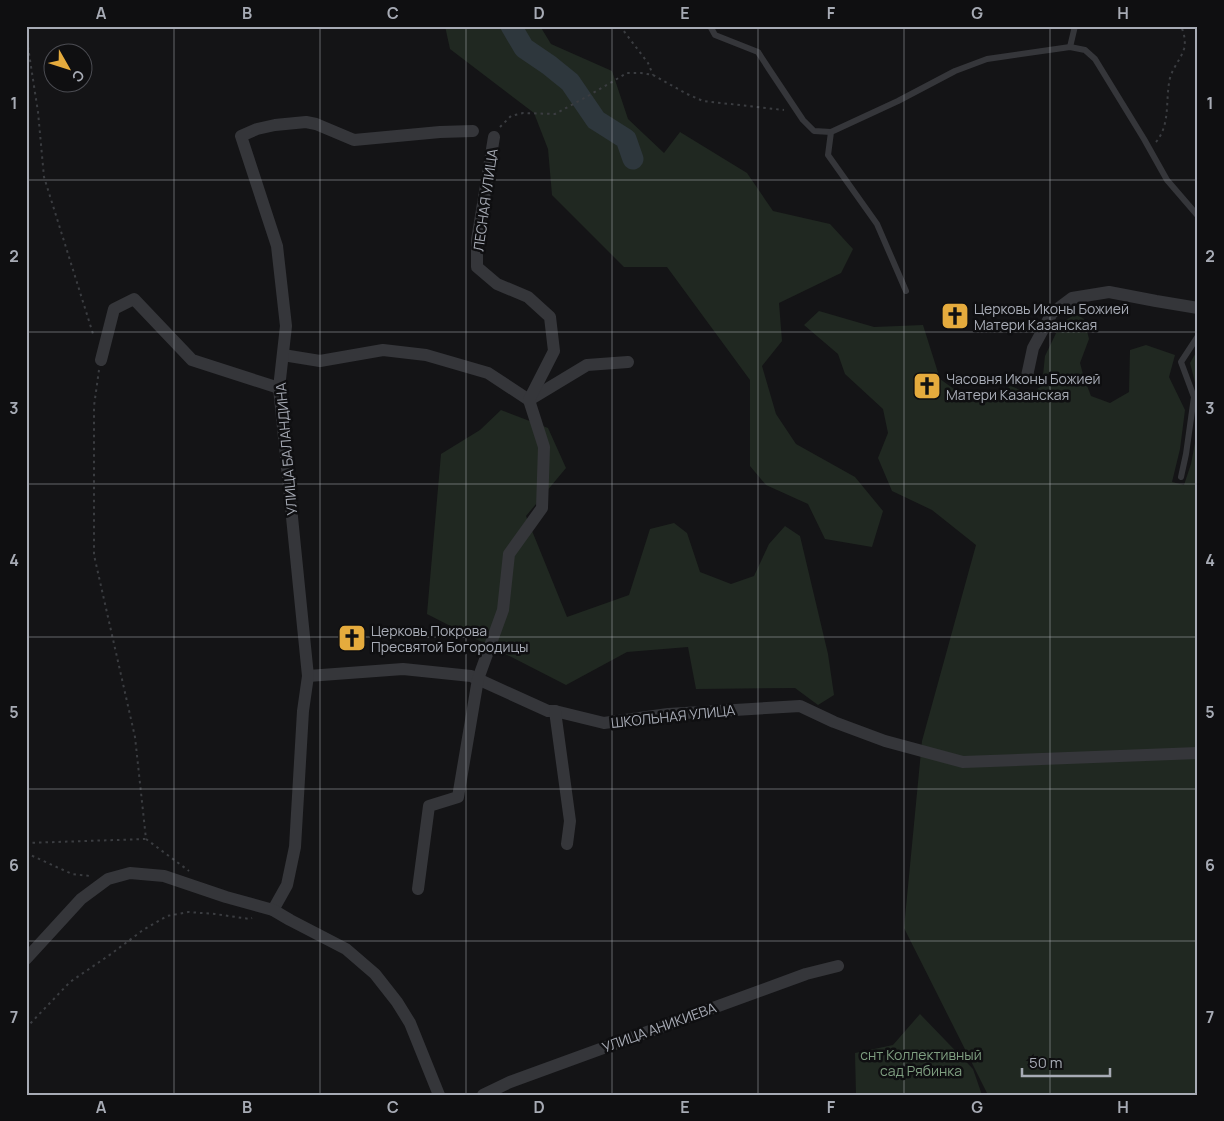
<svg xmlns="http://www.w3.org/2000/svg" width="1224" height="1121" font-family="Manrope,sans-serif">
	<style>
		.green { fill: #202821 }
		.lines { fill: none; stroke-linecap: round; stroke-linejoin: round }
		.river { stroke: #2e373d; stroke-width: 21 }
		.path { stroke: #3b3d41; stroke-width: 2; stroke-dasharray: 2.5 4; stroke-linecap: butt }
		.lane { stroke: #35363a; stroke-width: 6 }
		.street { stroke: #35363a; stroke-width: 12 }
		.grid { fill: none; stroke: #a7abb5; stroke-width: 1; stroke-opacity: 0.55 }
		.labels { text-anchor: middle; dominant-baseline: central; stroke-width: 5; stroke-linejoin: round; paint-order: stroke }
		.street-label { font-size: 14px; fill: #a7abb5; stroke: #0f0f11 }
		.poi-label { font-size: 14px; fill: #a7abb5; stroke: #0f0f11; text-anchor: start }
		.park-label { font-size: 14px; fill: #7f9f81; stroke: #0f0f11 }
		.neatline { fill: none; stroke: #a7abb5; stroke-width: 2 }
		.grid-label { font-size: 16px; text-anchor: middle; font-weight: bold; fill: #a7abb5 }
	</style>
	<rect width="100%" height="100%" fill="#141416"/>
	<g class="green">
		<path d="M445 26H540L551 44 612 71 628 119 664 153 680 132 747 173 773 211 830 224 853 249 841 273 779 303 782 341 762 366 776 414 796 444 855 477 883 511 872 547 825 539 808 504 766 485 750 466V380L667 267H624L552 195 548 149 534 113 450 49Z"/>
		<path d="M819 311 874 327 923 325 940 379 972 402 1011 386 1029 394 1042 386 1045 356 1061 323 1076 314 1084 319 1089 339 1080 363 1084 378 1091 396 1110 403 1129 392 1130 350 1146 345 1175 355 1169 377 1185 410 1180 449 1172 482 1184 485 1191 464 1198 427V1095H988L904 928 922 741 976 545 932 510 892 491 878 458 888 433 883 409 845 374 838 354 804 325Z"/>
		<path d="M1198 349V394L1190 363Z"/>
		<path d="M501 410 548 428 566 468 526 516 567 617 629 595 650 529 674 523 687 533 700 572 731 584 754 576 769 544 785 526 800 536 828 654 834 695 818 705 795 688 696 689 688 647 627 652 566 685 427 614 441 454 480 430Z"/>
		<path d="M920 1014 973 1069 982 1095H856L855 1053 893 1045Z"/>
	</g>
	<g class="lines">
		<path class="river" d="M511 26 524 48 549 65 570 82 596 120 626 139 633 159"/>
		<g class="path">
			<path d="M620 26 648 63 653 75"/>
			<path d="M26 34 38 112 44 177 94 337"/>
			<path d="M500 127 511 116 523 113 555 114 588 96 627 73H641L653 75 687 94 703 101 784 110"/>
			<path d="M1156 142C1171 124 1165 99 1170 78 1173 67 1181 59 1184 49 1186 41 1184 33 1181 26"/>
			<path d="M99 370 94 406V555L135 737 146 839 189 871"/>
			<path d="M26 843 146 839"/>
			<path d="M26 853 72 874 90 876"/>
			<path d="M26 1028 70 982 111 954 143 930 167 916 188 912 215 914 250 919 252 918"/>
		</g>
		<g class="lane">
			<path d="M710 26 715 35 758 52 769 69 803 120 814 131 831 132"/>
			<path d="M1070 47 1075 26"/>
			<path d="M906 291 877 224 828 155 831 132 898 101 955 71 987 59 1070 47 1085 50 1095 59 1144 139 1167 180 1198 216"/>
			<path d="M1181 477 1186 454 1194 397 1181 362 1198 336"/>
		</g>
		<g class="street">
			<path d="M283 355 320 361 383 350 426 355 488 373 529 400 587 365 628 362"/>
			<path d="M101 360 114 309 134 299 192 360 279 388"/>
			<path d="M1027 376 1033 348 1052 313 1072 298 1109 292 1156 301 1198 308"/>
			<path d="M308 676 403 669 471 676 548 711H555L604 723 668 714 800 706 834 722 885 741 963 762 1198 753"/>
			<path d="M555 711 570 821 567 844"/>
			<path d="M418 889 429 806 458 797 478 679 503 610 509 554 542 508 544 447 529 400 554 351 550 317 528 297 497 284 477 267V240L494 137"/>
			<path d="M273 910 287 885 295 847 303 711 308 676 279 388 286 326 277 246 241 136 257 129 275 125 306 122 316 124 354 140 440 132 473 131"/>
			<path d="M26 959 81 899 108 879 130 873 164 876 226 897 273 910 290 920 346 949 375 974 397 1002 410 1023 439 1095"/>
			<path d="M483 1095 510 1082 806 974 838 966"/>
		</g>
	</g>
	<path class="grid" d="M174 26V1095M320 26V1095M466 26V1095M612 26V1095M758 26V1095M904 26V1095M1050 26V1095M26 180H1198M26 332H1198M26 484H1198M26 637H1198M26 789H1198M26 941H1198"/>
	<defs>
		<symbol id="church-square" viewBox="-11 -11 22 22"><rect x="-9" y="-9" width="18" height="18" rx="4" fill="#e5ab3d" stroke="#0f0f11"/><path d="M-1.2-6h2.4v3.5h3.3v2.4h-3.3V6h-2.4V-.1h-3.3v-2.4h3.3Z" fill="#111"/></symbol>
	</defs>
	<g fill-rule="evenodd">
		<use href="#church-square" x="939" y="300" width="32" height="32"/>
		<use href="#church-square" x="911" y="370" width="32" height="32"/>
		<use href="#church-square" x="336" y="622" width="32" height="32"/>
	</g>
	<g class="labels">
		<g class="street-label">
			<text transform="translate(485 200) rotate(-82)">ЛЕСНАЯ УЛИЦА</text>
			<text transform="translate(286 449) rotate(-95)">УЛИЦА БАЛАНДИНА</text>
			<text transform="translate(673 716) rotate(-6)">ШКОЛЬНАЯ УЛИЦА</text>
			<text transform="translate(659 1027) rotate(-20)">УЛИЦА АНИКИЕВА</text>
		</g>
		<g class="poi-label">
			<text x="974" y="308">Церковь Иконы Божией<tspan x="974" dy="16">Матери Казанская</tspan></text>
			<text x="946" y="378">Часовня Иконы Божией<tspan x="946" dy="16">Матери Казанская</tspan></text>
			<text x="371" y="630">Церковь Покрова<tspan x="371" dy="16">Пресвятой Богородицы</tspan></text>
		</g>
		<g class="park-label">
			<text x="921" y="1054">снт Коллективный<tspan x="921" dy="16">сад Рябинка</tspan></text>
		</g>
	</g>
	<rect width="1224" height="1121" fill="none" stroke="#0f0f11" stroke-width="55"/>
	<g transform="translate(68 68) rotate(129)"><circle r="24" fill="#0f0f11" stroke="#4c4d53"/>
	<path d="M0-4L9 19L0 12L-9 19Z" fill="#e5ab3d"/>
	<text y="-8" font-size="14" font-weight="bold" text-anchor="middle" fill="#a7abb5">С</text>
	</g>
	<path d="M1022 1068v8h88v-8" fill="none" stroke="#a7abb5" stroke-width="2.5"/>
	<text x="1029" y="1068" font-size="15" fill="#a7abb5" stroke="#0f0f11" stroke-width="4" paint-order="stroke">50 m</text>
	<rect x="28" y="28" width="1168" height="1066" class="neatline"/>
	<g class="grid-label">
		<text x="101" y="19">A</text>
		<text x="247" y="19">B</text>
		<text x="393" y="19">C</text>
		<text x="539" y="19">D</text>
		<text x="685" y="19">E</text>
		<text x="831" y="19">F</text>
		<text x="977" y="19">G</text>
		<text x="1123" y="19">H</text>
		<text x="14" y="109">1</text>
		<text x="1210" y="109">1</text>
		<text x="14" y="262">2</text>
		<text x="1210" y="262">2</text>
		<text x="14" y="414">3</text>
		<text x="1210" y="414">3</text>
		<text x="14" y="566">4</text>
		<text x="1210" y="566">4</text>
		<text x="14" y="718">5</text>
		<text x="1210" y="718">5</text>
		<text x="14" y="871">6</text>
		<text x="1210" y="871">6</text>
		<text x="14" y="1023">7</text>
		<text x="1210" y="1023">7</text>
		<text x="101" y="1113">A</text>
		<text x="247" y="1113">B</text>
		<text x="393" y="1113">C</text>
		<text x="539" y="1113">D</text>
		<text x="685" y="1113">E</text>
		<text x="831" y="1113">F</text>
		<text x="977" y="1113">G</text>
		<text x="1123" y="1113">H</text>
	</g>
</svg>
